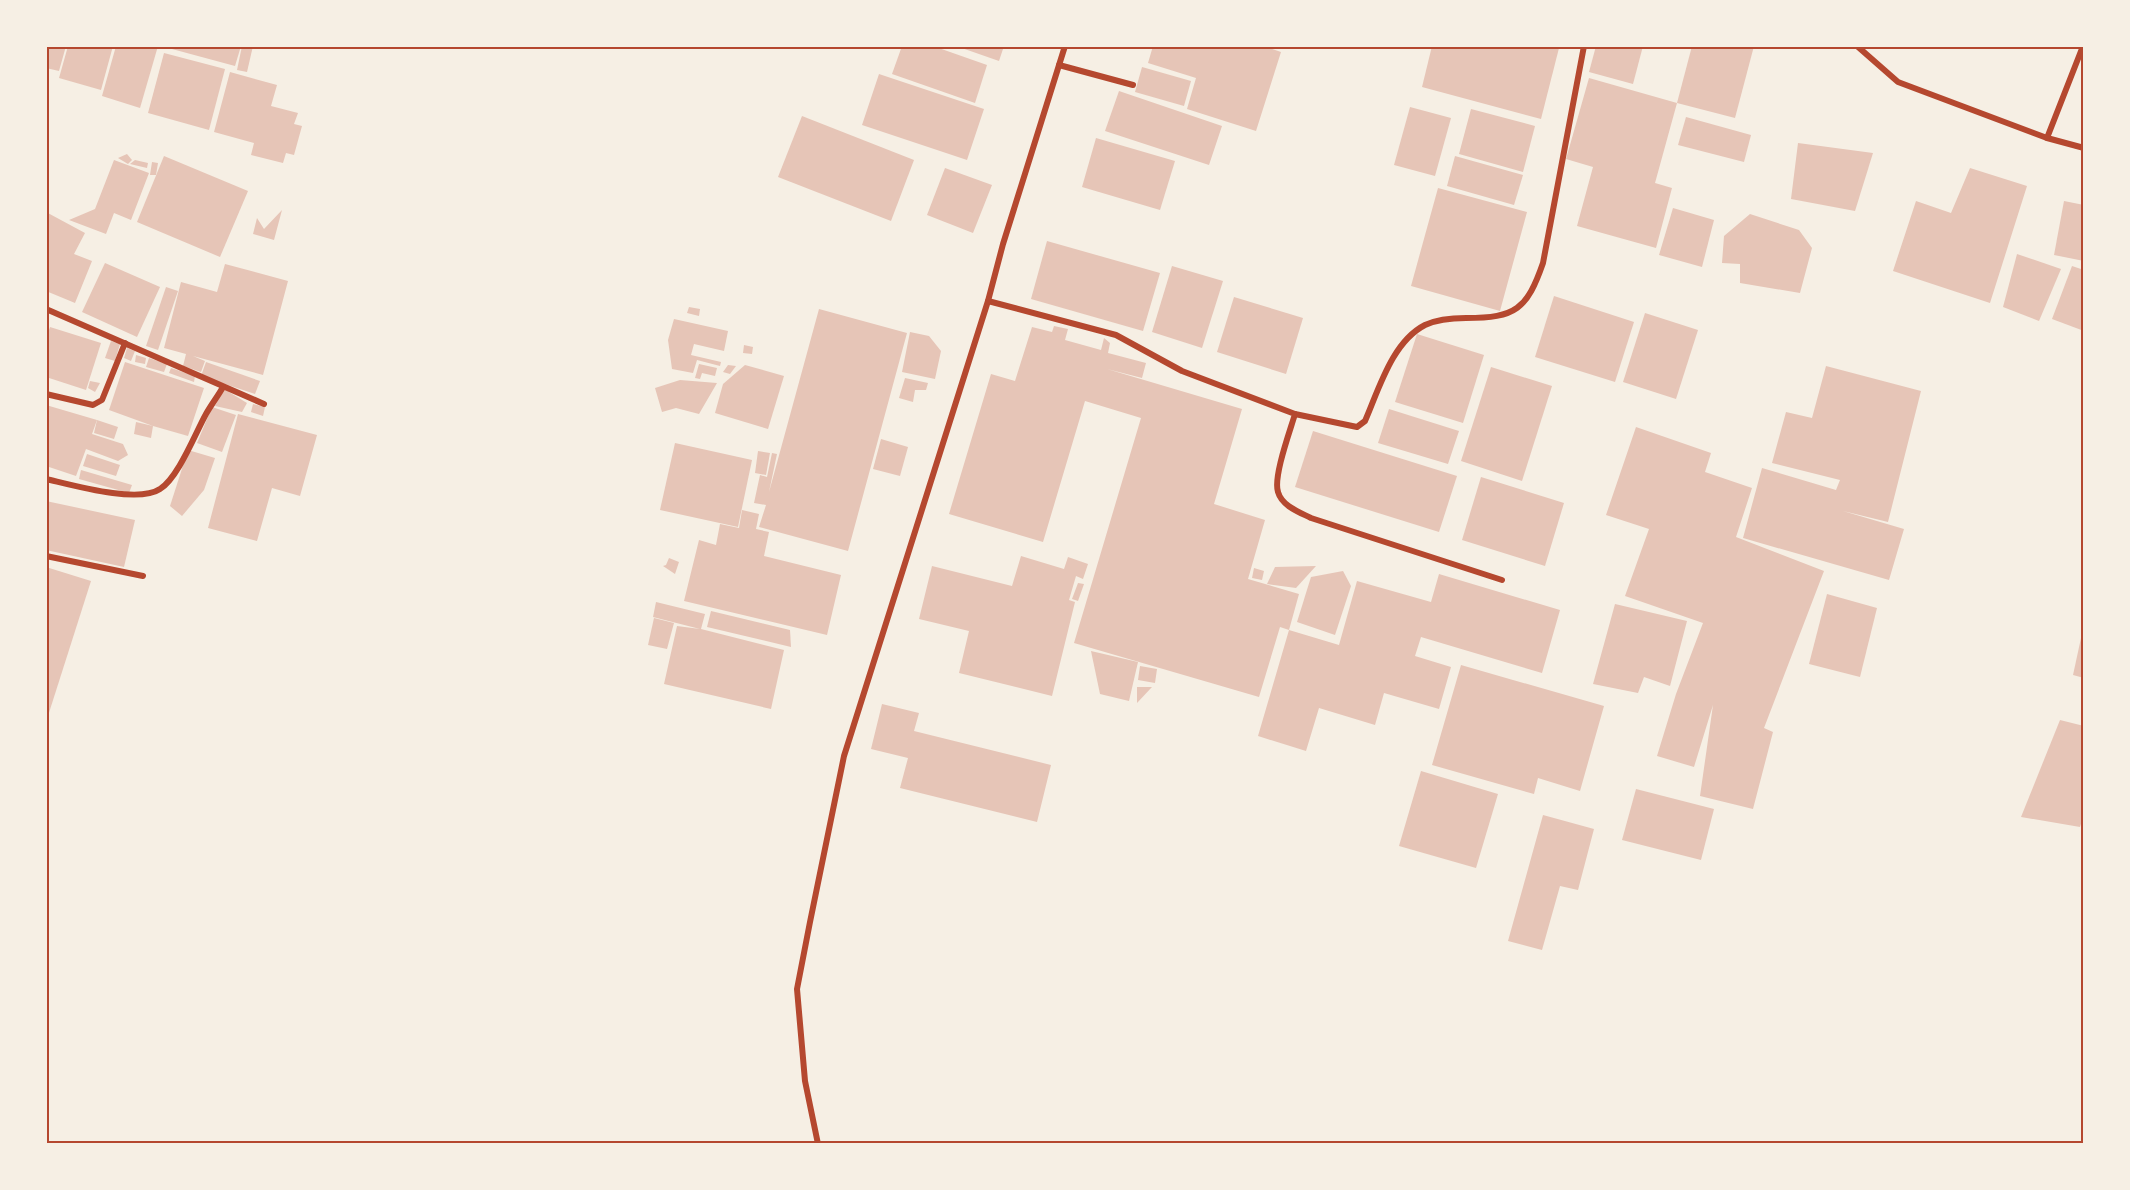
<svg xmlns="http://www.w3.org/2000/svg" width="2130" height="1190" font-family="'Roboto Serif',serif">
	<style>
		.building { fill: #e6c5b7 }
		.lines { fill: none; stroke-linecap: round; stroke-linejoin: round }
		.minor { stroke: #b5482f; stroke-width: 6 }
		.neatline { fill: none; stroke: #b5482f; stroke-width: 2 }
	</style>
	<rect width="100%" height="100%" fill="#f6efe4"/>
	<g class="building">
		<path d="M46 46H66L59 71 46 68Z"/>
		<path d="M68 46H113L101 90 59 78Z"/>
		<path d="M116 46H158L140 108 102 96Z"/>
		<path d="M173 46H241L235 66 172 49Z"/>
		<path d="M242 46H253L247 72 237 70Z"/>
		<path d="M902 46H933L987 65 975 103 892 74Z"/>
		<path d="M956 46H1004L999 61Z"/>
		<path d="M1153 46H1263L1281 52 1256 131 1187 109 1196 78 1148 63Z"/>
		<path d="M1432 46 1559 48 1541 119 1422 87Z"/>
		<path d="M1596 46H1643L1633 84 1589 72Z"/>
		<path d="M1692 46H1754L1735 118 1677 103Z"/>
		<path d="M164 53 225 69 209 130 148 113Z"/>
		<path d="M1142 67 1191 81 1184 106 1135 92Z"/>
		<path d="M230 72 277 85 271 106 298 113 294 124 302 126 294 155 286 153 283 163 251 155 254 143 214 132Z"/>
		<path d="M879 74 984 109 967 160 862 125Z"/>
		<path d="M1589 78 1677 103 1655 183 1672 188 1656 248 1577 226 1593 167 1566 159Z"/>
		<path d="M1119 91 1222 126 1209 165 1105 131Z"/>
		<path d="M1410 107 1451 118 1435 176 1394 165Z"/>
		<path d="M1471 109 1535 126 1523 172 1459 154Z"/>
		<path d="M802 116 914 160 891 221 778 177Z"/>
		<path d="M1686 117 1751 135 1744 162 1678 145Z"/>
		<path d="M1096 138 1175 161 1160 210 1082 187Z"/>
		<path d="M1798 143 1873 153 1855 211 1791 199Z"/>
		<path d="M127 154 132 160 128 164 118 158Z"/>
		<path d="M164 156 248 191 220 257 137 222Z"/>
		<path d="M1455 156 1523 175 1514 205 1447 186Z"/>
		<path d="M114 160 149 173 131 220 114 213 106 234 69 220 95 209Z"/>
		<path d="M135 160 148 163 147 168 130 164Z"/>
		<path d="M152 162 158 163 156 175H150Z"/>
		<path d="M945 168 992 185 973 233 927 215Z"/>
		<path d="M1970 168 2027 186 1990 303 1893 271 1916 201 1951 213Z"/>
		<path d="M1438 188 1527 212 1500 311 1411 286Z"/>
		<path d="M2064 201 2084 205V261L2054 255Z"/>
		<path d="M1673 208 1714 220 1702 267 1659 255Z"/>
		<path d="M282 210 274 240 253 234 257 218 264 229Z"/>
		<path d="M46 212 85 233 74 254 92 261 75 303 46 291Z"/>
		<path d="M1750 214 1799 230 1812 248 1800 293 1740 283V264L1722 263 1724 236Z"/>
		<path d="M1047 241 1160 273 1143 331 1031 299Z"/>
		<path d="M2017 254 2061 269 2039 321 2003 307Z"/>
		<path d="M105 263 160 287 137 337 82 312Z"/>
		<path d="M225 264 288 281 263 375 193 356 205 361 201 372 183 366 186 354 164 348 181 282 217 292Z"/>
		<path d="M1172 266 1223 281 1202 348 1152 332Z"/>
		<path d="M2072 266 2084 270V331L2052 319Z"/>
		<path d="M166 287 178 291 158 350 146 346Z"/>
		<path d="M1554 296 1634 322 1615 382 1535 357Z"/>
		<path d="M1234 297 1303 318 1286 374 1217 352Z"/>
		<path d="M689 307 700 309 699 316 687 313Z"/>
		<path d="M819 309 907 333 848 551 759 527 766 505 754 503 760 475 767 477 772 453 777 454 769 492Z"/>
		<path d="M1645 313 1698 330 1676 399 1623 382Z"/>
		<path d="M674 319 728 331 724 351 694 344 691 355 721 362 720 366 697 360 693 373 672 369 668 340Z"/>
		<path d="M1054 326 1068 329 1065 340 1101 350 1104 338 1110 343 1108 353 1146 363 1142 378 1107 369 1242 409 1214 504 1265 520 1248 579 1299 594 1289 630 1280 627 1259 697 1074 643 1141 418 1085 401 1043 542 949 514 991 374 1015 381 1032 327 1052 332Z"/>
		<path d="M50 327 101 343 86 390 46 377V339Z"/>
		<path d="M910 332 929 336 941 351 935 379 902 372Z"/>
		<path d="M1417 334 1484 355 1463 423 1395 402Z"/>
		<path d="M111 341 120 344 115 361 105 358Z"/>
		<path d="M744 345 753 347 752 354 743 353Z"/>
		<path d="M127 348 135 351 131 361 124 358Z"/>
		<path d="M136 355 146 358 145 364 135 362Z"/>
		<path d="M149 358 167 364 164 372 146 367Z"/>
		<path d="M125 362 204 388 188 436 153 426 151 438 134 434 136 422 153 426 109 410Z"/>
		<path d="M206 362 260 381 255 394 201 376Z"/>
		<path d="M699 364 717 368 715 376 702 373 700 379 695 378Z"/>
		<path d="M728 365 736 366 730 374 723 372Z"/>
		<path d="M745 365 784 376 768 429 715 413 723 384Z"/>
		<path d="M1826 366 1921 391 1888 522 1843 511 1904 529 1889 580 1743 538 1762 468 1836 490 1840 480 1772 463 1786 412 1812 418Z"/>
		<path d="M1491 367 1552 386 1522 481 1461 461Z"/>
		<path d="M171 368 195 376 194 382 169 373Z"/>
		<path d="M905 378 928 383 926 390H915L913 402 899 398Z"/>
		<path d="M680 380 717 383 699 414 676 408 662 412 655 388Z"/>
		<path d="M90 381 100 383 95 392 88 388Z"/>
		<path d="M224 389 247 403 242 412 215 406Z"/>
		<path d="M253 404 265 407 263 416 251 412Z"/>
		<path d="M46 405 97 420 92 434 123 444 128 455 118 461 86 449 76 476 46 466Z"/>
		<path d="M212 407 236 415 222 452 197 443Z"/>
		<path d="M1389 409 1459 431 1448 464 1378 443Z"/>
		<path d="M238 414 317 435 300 496 272 488 257 541 208 528Z"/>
		<path d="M97 420 118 427 114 439 94 433Z"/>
		<path d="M1636 427 1711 453 1705 472 1752 488 1736 537 1824 571 1764 728 1773 732 1753 809 1700 796 1713 705 1694 767 1657 756 1676 694 1703 623 1625 596 1649 529 1606 515Z"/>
		<path d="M1313 431 1457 476 1439 532 1295 487Z"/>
		<path d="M881 439 908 447 900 476 873 469Z"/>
		<path d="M675 443 752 460 738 527 660 510Z"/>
		<path d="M188 450 215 458 204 490 182 516 170 506Z"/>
		<path d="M758 451 770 453 766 475 755 473Z"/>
		<path d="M87 454 120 465 116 476 83 466Z"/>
		<path d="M81 470 132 485 129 493 79 479Z"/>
		<path d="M1481 477 1564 503 1545 566 1462 540Z"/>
		<path d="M46 501 135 520 124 567 46 550Z"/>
		<path d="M742 510 759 514 756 529 769 532 764 556 841 575 827 635 684 601 699 540 716 545 720 524 739 528Z"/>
		<path d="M1021 556 1064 569 1068 557 1088 564 1083 579 1076 576 1069 600 1075 602 1052 696 959 673 969 631 919 619 932 566 1012 586Z"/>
		<path d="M669 558 679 562 675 574 663 566 666 565Z"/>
		<path d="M1316 566 1296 588 1267 584 1275 567Z"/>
		<path d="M46 567 91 581 47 719H46Z"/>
		<path d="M1254 568 1264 571 1262 580 1252 578Z"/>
		<path d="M1343 571 1351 586 1335 635 1297 622 1311 577Z"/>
		<path d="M1439 574 1560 610 1542 673 1421 637 1415 656 1451 667 1439 709 1384 693 1375 725 1319 708 1306 751 1258 736 1289 630 1339 645 1357 581 1431 602Z"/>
		<path d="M1078 583 1084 584 1078 601 1072 599Z"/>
		<path d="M1827 594 1877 608 1860 677 1809 664Z"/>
		<path d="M656 602 705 614 701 629 784 650 771 709 664 684 677 626 700 629 653 617Z"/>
		<path d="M1615 604 1687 621 1670 686 1644 677 1638 693 1593 684Z"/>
		<path d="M711 611 790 630 791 647 707 627Z"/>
		<path d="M654 618 674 623 667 649 648 645Z"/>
		<path d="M2081 638 2084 639V678L2073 675Z"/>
		<path d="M1091 651 1138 662 1129 701 1100 694Z"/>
		<path d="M1461 665 1604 706 1580 791 1538 778 1534 794 1432 765Z"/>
		<path d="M1140 666 1157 669 1155 683 1138 680Z"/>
		<path d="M1137 687H1152L1137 703Z"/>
		<path d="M882 704 919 713 914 731 1051 765 1037 822 900 788 908 758 871 749Z"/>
		<path d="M2060 720 2084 726V814L2080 827 2021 817Z"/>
		<path d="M1421 771 1498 794 1476 868 1399 846Z"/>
		<path d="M1636 789 1714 809 1701 860 1622 840Z"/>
		<path d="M1543 815 1594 829 1578 890 1560 886 1542 950 1508 941Z"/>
	</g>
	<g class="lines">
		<g class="minor">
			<path d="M1857 46 1898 82 2047 138 2084 148"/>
			<path d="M1059 65 1133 85"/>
			<path d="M2047 138 2083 46"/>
			<path d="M988 301 1116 335 1182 371 1295 414C1290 431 1273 477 1278 492 1282 506 1299 512 1311 518L1502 580"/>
			<path d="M46 309 264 404"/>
			<path d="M46 394 93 405 102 400 125 343"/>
			<path d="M1295 414 1357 427 1365 421C1379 389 1392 342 1425 325 1438 319 1453 318 1466 318 1516 318 1527 309 1543 263L1584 46"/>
			<path d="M46 479C72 485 138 504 160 489 178 478 195 434 206 414 211 405 218 396 223 387"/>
			<path d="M46 556 143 576"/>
			<path d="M818 1144 805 1081 797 989 810 922 844 756 988 301 1003 244 1065 46"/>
		</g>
	</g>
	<rect width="2130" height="1190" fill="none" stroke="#f6efe4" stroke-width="96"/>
	<rect x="48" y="48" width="2034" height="1094" class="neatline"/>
</svg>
